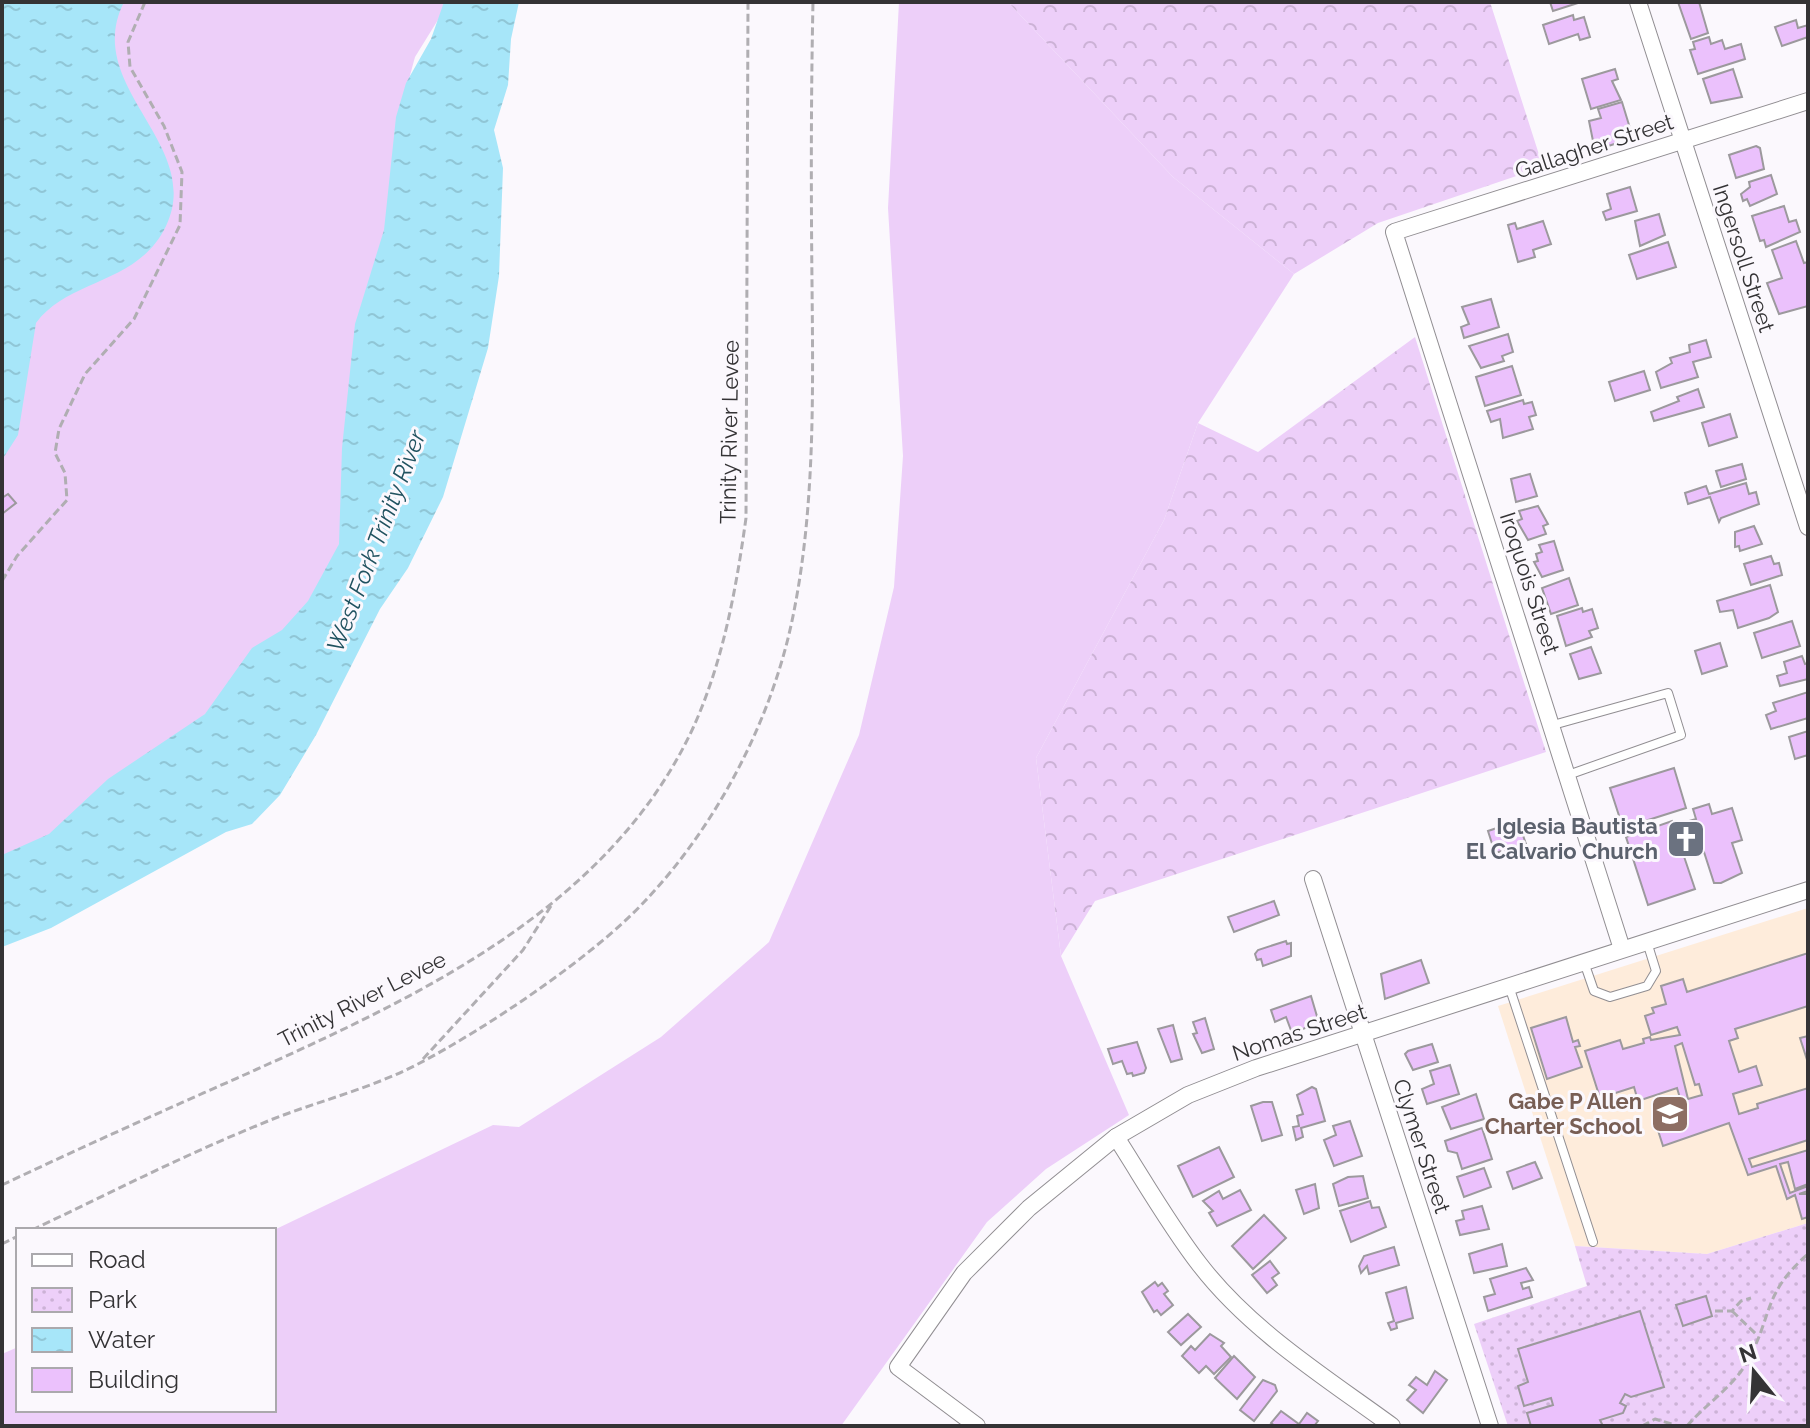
<svg xmlns="http://www.w3.org/2000/svg" width="1810" height="1428" font-family="Raleway,sans-serif">
	<style>
		.education { fill: #feecdb }
		.green { fill: #edcff9 }
		.forest { fill: url(#forest-crowns) }
		.park { fill: url(#park-dots) }
		.water { fill: url(#water-ripples) }
		.building { fill: #ebc1fc; stroke: #9c999d; stroke-width: 2; fill-rule: evenodd }
		.lines { fill: none; stroke-linecap: round; stroke-linejoin: round }
		.lane-casing { stroke: #918e92; stroke-width: 10 }
		.street-casing { stroke: #918e92; stroke-width: 18 }
		.path { stroke: #b0aeb2; stroke-width: 3; stroke-dasharray: 8 4; stroke-linecap: butt }
		.lane { stroke: #fff; stroke-width: 8 }
		.street { stroke: #fff; stroke-width: 16 }
		.labels { text-anchor: middle; dominant-baseline: central; stroke-width: 6; stroke-linejoin: round; paint-order: stroke }
		.street-label { font-size: 22px; fill: #343335; stroke: #fbf8fd }
		.worship-label { font-size: 22px; font-weight: bold; fill: #5b616d; stroke: #fbf8fd; text-anchor: end }
		.education-label { font-size: 22px; font-weight: bold; fill: #785e54; stroke: #fbf8fd; text-anchor: end }
		.water-label { font-size: 24px; font-style: italic; fill: #205260; stroke: #fbf8fd }
	</style>
	<defs>
		<pattern id="forest-crowns" width="20" height="18" patternUnits="userSpaceOnUse" patternTransform="scale(2)"><rect width="20" height="18" fill="#edcff9"/><path d="M2 6a3 3 0 1 1 6 0M12 15a3 3 0 1 1 6 0" fill="none" stroke="#ccb2d6"/></pattern>
		<pattern id="park-dots" width="8" height="8" patternUnits="userSpaceOnUse" patternTransform="scale(2)"><rect width="8" height="8" fill="#edcff9"/><path d="M2 2h.1M6 6h.1" fill="none" stroke="#ccb2d6" stroke-width="1.8" stroke-linecap="round"/></pattern>
		<pattern id="water-ripples" width="26" height="14" patternUnits="userSpaceOnUse" patternTransform="scale(2)"><rect width="26" height="14" fill="#a7e6f9"/><path d="M2 4q2-2 4 0t4 0M15 11q2-2 4 0t4 0" fill="none" stroke="#90c6d6"/></pattern>
	</defs>
	<rect width="100%" height="100%" fill="#fbf8fd"/>
	<path class="education" d="M1808 908V1223L1707 1254 1575 1246 1498 1006Z"/>
	<g class="green">
		<path d="M2 2H449L415 57 394 134 398 237 376 421 328 581 259 672 2 874Z"/>
		<path d="M899 2H1008L1173 177 1294 274 1198 423 1164 520 1036 758 1061 956 1129 1115 1046 1169 987 1222 841 1426H2V1354L18 1347V1410H274V1230L493 1125 519 1127 661 1037 769 942 859 735 894 587 903 456 888 208Z"/>
	</g>
	<g class="forest">
		<path d="M1008 2H1490L1543 167 1378 223 1294 274 1173 177Z"/>
		<path d="M1415 337 1546 752 1095 901 1061 956 1036 758 1164 520 1198 423 1258 452Z"/>
	</g>
	<path class="park" d="M1808 1223V1426H1508L1474 1324 1587 1286 1575 1246 1707 1254Z"/>
	<g class="water">
		<path d="M2 2H124C81 87 205 144 166 226 138 285 69 278 36 323L18 435 2 460Z"/>
		<path d="M444 2H519L511 39 508 85 494 130 503 168 499 276 488 348 443 497 408 568 380 609 316 735 280 795 252 824 226 832 51 928 2 947V855L49 834 108 779 205 714 252 648 282 630 308 601 339 544 342 448 355 324 384 230 396 117 406 83 431 39Z"/>
	</g>
	<g class="building">
		<path d="M1550 2H1581L1553 11Z"/>
		<path d="M1678 2H1699L1708 33 1691 39Z"/>
		<path d="M1573 15 1574 20 1584 17 1590 37 1580 40 1578 34 1549 44 1543 25Z"/>
		<path d="M1796 20 1798 28 1808 25V37L1782 46 1775 27Z"/>
		<path d="M1709 37 1711 44 1722 40 1725 49 1741 44 1745 59 1698 74 1690 50 1695 49 1693 42Z"/>
		<path d="M1615 69 1618 79 1612 81 1621 100 1591 109 1582 79Z"/>
		<path d="M1733 69 1742 97 1711 103 1703 79Z"/>
		<path d="M1622 102 1633 138 1599 149 1596 140 1593 141 1589 121 1601 118 1598 109Z"/>
		<path d="M1756 146 1760 148 1764 169 1736 178 1729 155Z"/>
		<path d="M1771 175 1777 194 1750 206 1747 199 1743 201 1741 194 1750 187 1749 182Z"/>
		<path d="M1630 187 1637 211 1606 220 1603 212 1611 209 1607 194Z"/>
		<path d="M1784 206 1789 222 1796 220 1800 232 1766 247 1764 240 1760 241 1752 216Z"/>
		<path d="M1659 214 1665 235 1640 246 1635 221Z"/>
		<path d="M1543 221 1551 244 1533 250 1535 257 1518 262 1508 225 1515 223 1517 229Z"/>
		<path d="M1796 241 1804 263 1808 262V306L1779 314 1767 283 1782 278 1772 250Z"/>
		<path d="M1668 242 1676 267 1637 279 1629 255Z"/>
		<path d="M1491 299 1499 327 1464 338 1461 327 1469 324 1462 307Z"/>
		<path d="M1508 334 1513 352 1502 356 1504 361 1481 368 1469 346Z"/>
		<path d="M1706 340 1711 357 1693 362 1698 377 1661 388 1656 372 1672 363 1670 358 1690 352 1689 345Z"/>
		<path d="M1512 366 1521 395 1485 406 1476 377Z"/>
		<path d="M1644 371 1650 390 1615 401 1609 382Z"/>
		<path d="M1698 389 1704 407 1654 421 1651 412 1679 401 1677 397Z"/>
		<path d="M1523 400 1524 404 1532 402 1536 415 1529 417 1533 429 1503 438 1500 419 1491 422 1487 411Z"/>
		<path d="M1730 414 1737 437 1709 446 1702 423Z"/>
		<path d="M1742 464 1746 479 1721 487 1716 471Z"/>
		<path d="M1530 474 1537 496 1516 502 1511 479Z"/>
		<path d="M1746 483 1749 494 1756 492 1759 504 1721 518 1719 522 1710 497 1688 504 1685 493 1706 486 1709 494Z"/>
		<path d="M8 494 16 503 2 514V498Z"/>
		<path d="M1538 506 1548 524 1543 526 1546 534 1528 540 1517 521 1522 519 1519 511Z"/>
		<path d="M1754 526 1762 544 1740 551 1739 546 1735 547V532Z"/>
		<path d="M1554 541 1563 570 1542 577 1534 562 1538 561 1536 554 1542 552 1539 545Z"/>
		<path d="M1771 556 1774 564 1779 563 1782 575 1751 585 1744 564Z"/>
		<path d="M1569 578 1578 605 1551 614 1542 588Z"/>
		<path d="M1770 585 1778 612 1769 618 1738 628 1733 610 1720 612 1717 601Z"/>
		<path d="M1582 608 1583 612 1592 609 1598 628 1589 631 1592 637 1566 646 1557 616Z"/>
		<path d="M1792 621 1800 646 1762 658 1754 633Z"/>
		<path d="M1720 643 1727 666 1702 674 1695 651Z"/>
		<path d="M1591 647 1601 673 1579 679 1570 654Z"/>
		<path d="M1802 656 1805 664 1808 663V679L1780 686 1777 676 1787 673 1784 662Z"/>
		<path d="M1808 692V718L1771 729 1766 715 1776 711 1773 703Z"/>
		<path d="M1808 731V755L1795 759 1789 737Z"/>
		<path d="M1674 768 1686 808 1623 828 1610 788Z"/>
		<path d="M1709 804 1712 814 1732 808 1742 840 1732 843 1742 873 1721 883H1714L1704 852 1696 855 1686 822 1696 819 1693 809Z"/>
		<path d="M1518 821 1526 844 1495 853 1488 831Z"/>
		<path d="M1672 821 1695 889 1648 905 1626 837Z"/>
		<path d="M1274 901 1279 915 1234 932 1228 917Z"/>
		<path d="M1286 941 1287 944 1291 943V956L1263 966 1261 959 1257 960 1255 954 1258 950Z"/>
		<path d="M1808 953V1006L1735 1029 1738 1038 1729 1041 1739 1072 1756 1066 1762 1085 1733 1094 1739 1114 1758 1108 1757 1104 1808 1088V1140L1749 1159 1752 1167 1808 1150V1184L1795 1189 1788 1162 1780 1164 1790 1193 1808 1186V1191L1799 1194H1808V1217L1802 1219 1795 1195 1787 1199 1776 1166 1748 1175 1729 1123 1663 1146 1654 1118 1683 1108 1677 1088 1638 1101 1634 1087 1600 1098 1585 1051 1620 1040 1623 1049 1644 1043 1643 1039 1650 1037 1651 1040 1680 1035 1677 1027 1651 1035 1645 1016 1654 1013 1652 1008 1666 1004 1661 986 1683 979 1687 992ZM1682 1043 1695 1085 1699 1084 1702 1095 1688 1099 1675 1046Z"/>
		<path d="M1421 960 1429 983 1385 999 1381 974Z"/>
		<path d="M1311 996 1319 1023 1292 1033 1286 1017 1275 1022 1271 1010Z"/>
		<path d="M1566 1017 1573 1042 1578 1040 1580 1046 1575 1047 1582 1067 1547 1079 1531 1028Z"/>
		<path d="M1205 1018 1214 1049 1202 1053 1193 1034 1197 1033 1193 1022Z"/>
		<path d="M1173 1025 1182 1059 1171 1062 1158 1029Z"/>
		<path d="M1808 1036V1063L1800 1038Z"/>
		<path d="M1137 1042 1146 1068 1144 1073 1133 1076 1132 1073 1127 1074 1122 1061 1113 1064 1108 1049Z"/>
		<path d="M1432 1044 1438 1062 1413 1070 1405 1054 1408 1051Z"/>
		<path d="M1450 1065 1459 1094 1427 1104 1422 1089 1434 1084 1430 1071Z"/>
		<path d="M1312 1087 1316 1089 1325 1121 1301 1128 1303 1137 1296 1140 1293 1127 1299 1126 1297 1116 1303 1114 1297 1095Z"/>
		<path d="M1476 1094 1484 1119 1451 1129 1442 1107Z"/>
		<path d="M1263 1102H1272L1282 1135 1262 1141 1251 1106Z"/>
		<path d="M1350 1121 1362 1156 1334 1166 1324 1140 1336 1135 1333 1126Z"/>
		<path d="M1482 1128 1492 1159 1462 1169 1457 1153 1448 1151 1445 1141Z"/>
		<path d="M1219 1147 1234 1177 1193 1197 1178 1166Z"/>
		<path d="M1535 1162 1542 1178 1513 1189 1507 1172Z"/>
		<path d="M1484 1168 1491 1187 1464 1197 1457 1177Z"/>
		<path d="M1363 1176 1368 1198 1339 1206 1333 1184 1348 1177Z"/>
		<path d="M1315 1184 1319 1208 1304 1214 1296 1190Z"/>
		<path d="M1240 1190 1251 1210 1217 1226 1209 1213 1213 1211 1203 1201 1219 1191 1223 1199Z"/>
		<path d="M1370 1201 1372 1208 1379 1207 1386 1227 1351 1242 1340 1211Z"/>
		<path d="M1482 1206 1489 1229 1460 1235 1456 1221 1464 1219 1462 1211Z"/>
		<path d="M1264 1215 1286 1238 1253 1269 1232 1246Z"/>
		<path d="M1502 1244 1507 1266 1474 1273 1469 1254Z"/>
		<path d="M1394 1247 1399 1265 1369 1274 1367 1266 1361 1273 1359 1266 1364 1256Z"/>
		<path d="M1270 1261 1279 1273 1272 1278 1277 1285 1267 1293 1252 1275Z"/>
		<path d="M1526 1268 1533 1280 1521 1283 1523 1289 1529 1287 1532 1297 1488 1311 1484 1297 1495 1294 1490 1279Z"/>
		<path d="M1155 1282 1158 1286 1162 1283 1168 1291 1164 1294 1173 1305 1161 1315 1157 1310 1154 1312 1142 1292Z"/>
		<path d="M1406 1287 1413 1318 1396 1323 1397 1328 1391 1330 1388 1323 1394 1321 1386 1293Z"/>
		<path d="M1706 1296 1712 1316 1683 1326 1676 1305Z"/>
		<path d="M1640 1311 1664 1387 1631 1397 1625 1394 1620 1403 1626 1406 1623 1413 1600 1420 1603 1426H1531L1527 1413 1553 1405 1551 1398 1524 1406 1518 1386 1528 1382 1518 1349Z"/>
		<path d="M1188 1314 1201 1327 1181 1345 1168 1332Z"/>
		<path d="M1210 1334 1224 1343 1221 1346 1231 1357 1214 1374 1206 1366 1199 1373 1182 1356 1191 1346 1195 1350Z"/>
		<path d="M1234 1356 1255 1377 1237 1399 1215 1378Z"/>
		<path d="M1435 1371 1447 1380 1423 1413 1407 1400 1416 1390 1409 1385 1416 1377 1427 1385Z"/>
		<path d="M1263 1380 1275 1385 1277 1391 1254 1421 1240 1410Z"/>
		<path d="M1281 1411 1299 1424 1307 1413 1318 1421 1314 1426H1275L1271 1423Z"/>
	</g>
	<g class="lines">
		<defs>
			<g id="lane">
				<path d="M1553 725 1668 693 1681 735 1568 775"/>
				<path d="M1584 962 1594 991 1610 997 1647 986 1656 971 1647 942"/>
				<path d="M1509 986 1593 1242"/>
			</g>
			<g id="street">
				<path d="M1638 2 1808 527"/>
				<path d="M1313 879 1490 1426"/>
				<path d="M1622 949 1394 232 1808 101"/>
				<path d="M1116 1137C1143 1179 1169 1225 1200 1265 1251 1331 1325 1377 1392 1426"/>
				<path d="M977 1426 898 1367 964 1273 1029 1208 1116 1137 1188 1095 1256 1068 1808 890"/>
			</g>
		</defs>
		<use href="#lane" class="lane-casing"/>
		<use href="#street" class="street-casing"/>
		<g class="path">
			<path d="M2 581 17 556 67 500 65 473 55 453 59 429 85 374 134 319 180 225 182 172 164 126 130 67 128 42 145 2"/>
			<path d="M423 1059 523 950 551 906"/>
			<path d="M2 1185C82 1147 163 1111 244 1075 416 998 609 909 693 728 723 662 736 590 746 518L748 2"/>
			<path d="M32 1230C106 1195 180 1157 256 1126 309 1103 366 1091 418 1064 485 1029 593 957 645 901 718 824 774 716 794 611 815 505 813 391 812 282 811 189 811 96 813 2"/>
			<path d="M2 1244 18 1236"/>
			<path d="M1715 1311H1732L1741 1301 1751 1298"/>
			<path d="M1732 1311 1757 1335"/>
			<path d="M1642 1426 1655 1419 1678 1426"/>
			<path d="M1687 1426C1706 1404 1733 1387 1747 1362 1773 1316 1762 1294 1808 1254"/>
		</g>
		<use href="#lane" class="lane"/>
		<use href="#street" class="street"/>
	</g>
	<defs>
		<symbol id="church-square" viewBox="-11 -11 22 22"><rect x="-9" y="-9" width="18" height="18" rx="4" fill="#6b7280" stroke="#fbf8fd"/><path d="M-1.2-6h2.4v3.5h3.3v2.4h-3.3V6h-2.4V-.1h-3.3v-2.4h3.3Z" fill="#fff"/></symbol>
		<symbol id="school-square" viewBox="-11 -11 22 22"><rect x="-9" y="-9" width="18" height="18" rx="4" fill="#8d6e63" stroke="#fbf8fd"/><path d="M0-5L7-2L0 1L-7-2ZM-4 1L0 2.5L4 1V4Q0 6-4 4Z" fill="#fff"/></symbol>
	</defs>
	<g fill-rule="evenodd">
		<use href="#church-square" x="1664" y="817" width="44" height="44"/>
		<use href="#school-square" x="1648" y="1092" width="44" height="44"/>
	</g>
	<g class="labels">
		<g class="street-label">
			<text transform="translate(1594 146) rotate(-18)">Gallagher Street</text>
			<text transform="translate(1744 258) rotate(72)">Ingersoll Street</text>
			<text transform="translate(729 432) rotate(-89)">Trinity River Levee</text>
			<text transform="translate(1530 583) rotate(72)">Iroquois Street</text>
			<text transform="translate(362 999) rotate(-27)">Trinity River Levee</text>
			<text transform="translate(1299 1032) rotate(-18)">Nomas Street</text>
			<text transform="translate(1422 1146) rotate(72)">Clymer Street</text>
		</g>
		<g class="worship-label">
			<text x="1658" y="826">Iglesia Bautista<tspan x="1658" dy="25">El Calvario Church</tspan></text>
		</g>
		<g class="education-label">
			<text x="1642" y="1101">Gabe P Allen<tspan x="1642" dy="25">Charter School</tspan></text>
		</g>
		<g class="water-label">
			<text transform="translate(376 541) rotate(-69)">West Fork Trinity River</text>
		</g>
	</g>
	<rect width="1810" height="1428" fill="none" stroke="#343335" stroke-width="8"/>
	<rect x="16" y="1228" width="260" height="184" fill="#fbf8fd" stroke="#aba9ad" stroke-width="2"/>
	<rect x="32" y="1254" width="40" height="12" fill="#ffffff" stroke="#aba9ad" stroke-width="2"/>
	<text x="88" y="1268" font-size="24" fill="#343335">Road</text>
	<rect x="32" y="1288" width="40" height="24" fill="url(#park-dots)" stroke="#aba9ad" stroke-width="2"/>
	<text x="88" y="1308" font-size="24" fill="#343335">Park</text>
	<rect x="32" y="1328" width="40" height="24" fill="url(#water-ripples)" stroke="#aba9ad" stroke-width="2"/>
	<text x="88" y="1348" font-size="24" fill="#343335">Water</text>
	<rect x="32" y="1368" width="40" height="24" fill="#ebc1fc" stroke="#aba9ad" stroke-width="2"/>
	<text x="88" y="1388" font-size="24" fill="#343335">Building</text>
	<g transform="translate(1754 1372) rotate(342)" stroke="#fbf8fd" stroke-width="6" paint-order="stroke">
	<path d="M0-6L14 30L0 20L-14 30Z" fill="#343335"/>
	<text y="-12" font-size="22" font-weight="bold" text-anchor="middle" fill="#343335">N</text>
	</g>
</svg>
